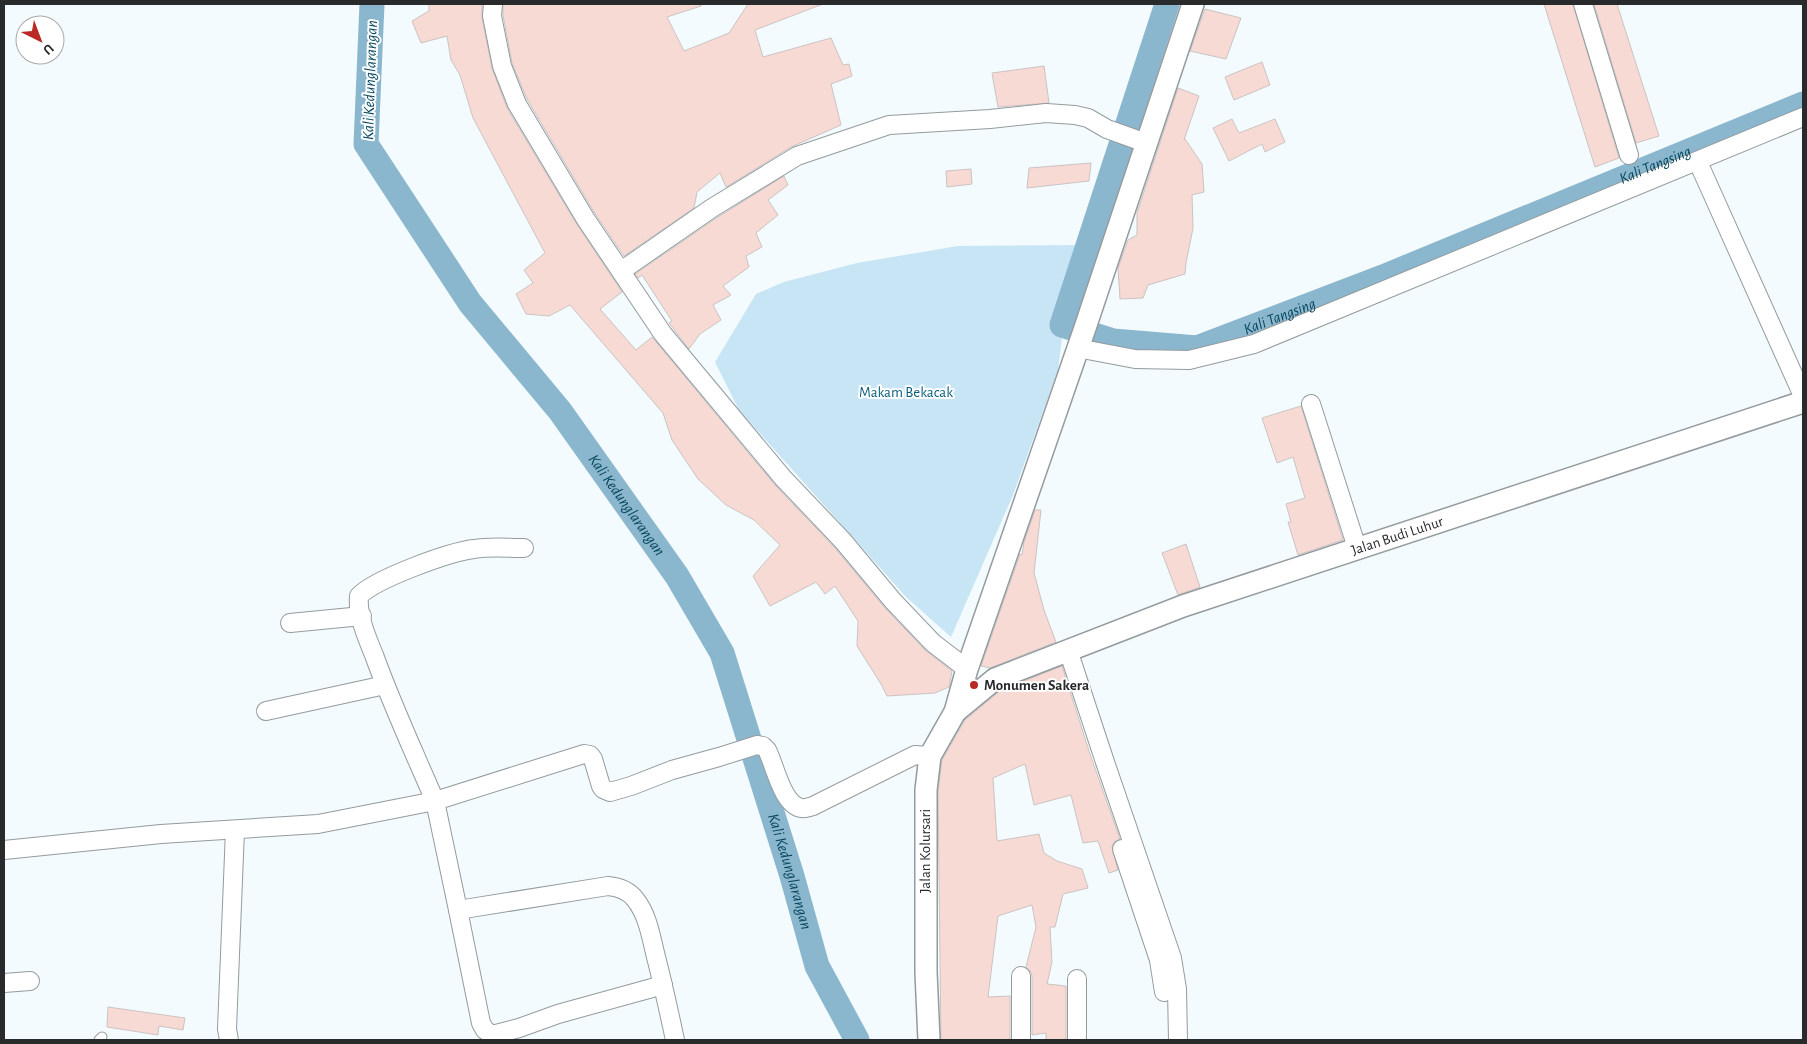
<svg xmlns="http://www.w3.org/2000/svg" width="1807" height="1044" font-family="'Alegreya Sans',sans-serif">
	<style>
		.green { fill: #c7e5f4 }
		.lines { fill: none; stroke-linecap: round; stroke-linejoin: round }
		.river { stroke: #8ab7cd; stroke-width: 25 }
		.building { fill: #f8dad5; stroke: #cbc3c2 }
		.service-casing { stroke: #949b9e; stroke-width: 11 }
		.minor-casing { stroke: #949b9e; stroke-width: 20 }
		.tertiary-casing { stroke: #949b9e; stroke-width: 24 }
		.service { stroke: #fff; stroke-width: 9 }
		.minor { stroke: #fff; stroke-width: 18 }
		.tertiary { stroke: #fff; stroke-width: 21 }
		.poi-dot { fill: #b92a26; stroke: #fff; stroke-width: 2 }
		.labels { text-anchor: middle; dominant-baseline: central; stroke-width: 4; stroke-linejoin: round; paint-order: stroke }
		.park-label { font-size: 15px; fill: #0a5f7e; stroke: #fff }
		.street-label { font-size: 15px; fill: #282a2c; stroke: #fff }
		.poi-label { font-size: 15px; font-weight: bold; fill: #282a2c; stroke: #fff; text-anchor: start }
		.water-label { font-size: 16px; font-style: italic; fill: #07465d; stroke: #fff }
	</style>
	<rect width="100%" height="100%" fill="#f3fbfe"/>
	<path class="green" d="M1089 245 1064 321 1058 370 1013 495 951 637 907 598 739 410 715 362 756 294 784 282 857 263 958 246Z"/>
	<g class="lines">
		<g class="river">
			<path id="s1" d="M372 4 366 144 470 303 560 411 677 576 722 653 792 876 817 966 857 1040"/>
			<path id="s2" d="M1167 4 1062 325 1113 341 1197 348 1383 277 1803 104"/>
		</g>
	</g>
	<g class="building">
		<path d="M429 4H482V18L492 68 507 108 576 223 622 292 600 309 636 350 652 337 775 485 835 548 885 608 925 650 952 671 949 687 935 693 887 696 881 684 857 646 858 621 835 586 825 594 816 582 770 606 753 576 780 545 754 520 726 505 698 479 672 440 663 413 570 305 549 316 526 314 516 294 533 283 524 270 545 253 473 118 460 75 451 60 447 36 421 43 412 21 429 11Z"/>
		<path d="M503 4H701V6L667 17 684 51 729 33 748 4H823L755 30 763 57 831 38 843 65 849 64 852 76 831 84 841 125 791 147 726 187 720 173 697 192 694 208 624 256 594 212 527 99 512 63 503 15Z"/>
		<path d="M1544 4H1573L1619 158 1595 167Z"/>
		<path d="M1594 4H1617L1659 136 1636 143Z"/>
		<path d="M1205 9 1241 18 1226 59 1190 51Z"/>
		<path d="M1262 62 1270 85 1234 100 1225 77Z"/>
		<path d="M1044 66 1049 103 998 107 992 73Z"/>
		<path d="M1178 88 1199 96 1184 140 1185 139 1202 164 1204 192 1192 195 1193 228 1186 263 1185 274 1148 285 1143 298 1120 299 1118 268 1128 240 1137 235V213Z"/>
		<path d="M1232 119 1239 133 1275 119 1285 142 1265 152 1262 144 1229 161 1213 128Z"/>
		<path d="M1091 163 1089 181 1027 188 1029 168Z"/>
		<path d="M971 169 972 184 947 187 946 171Z"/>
		<path d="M784 176 788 185 768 200 778 215 756 233 762 247 746 256 749 267 723 286 731 295 713 305 721 320 700 334 689 349 669 323 672 321 642 275 638 278 635 274 718 217Z"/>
		<path d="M1301 406 1343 540 1298 555 1288 522H1291L1286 504 1305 498 1293 457 1277 463 1262 418Z"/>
		<path d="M1035 510H1041L1034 573 1044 610 1056 642 990 668 981 666 1020 554 1022 555 1024 542Z"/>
		<path d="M1186 544 1200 587 1178 595 1162 553Z"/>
		<path d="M1062 666 1090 754 1120 839 1114 842 1112 847 1118 870 1109 873 1098 841 1083 843 1071 795 1034 805 1025 764 993 778 997 841 1039 834 1044 853 1057 861 1082 869 1088 888 1063 894 1055 927H1050L1052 962 1047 984 1066 986V1040H1046V1033L1032 1035V976L1030 971 1026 967 1036 927 1032 905 998 916 988 997 1010 996V1040H941L938 791 942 760 965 720 1001 690Z"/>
		<path d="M108 1007 185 1018 183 1030 159 1026 158 1035 107 1027Z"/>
	</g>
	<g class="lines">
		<defs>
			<path id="service" d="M99 1040 102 1037"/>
			<g id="minor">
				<path d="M493 4 492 16 502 66 517 104 585 218 663 334 783 478 843 541 893 601 933 643 967 669"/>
				<path d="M1583 4 1629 155"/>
				<path d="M1698 162 1803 396"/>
				<path d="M621 271 712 208 797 156 889 125 990 119 1046 113 1075 115 1088 118 1107 129 1146 143"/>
				<path d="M1077 348 1135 359 1189 360 1254 344 1803 117"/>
				<path d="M1311 404 1357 548"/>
				<path d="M524 548C508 548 490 546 474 549 449 552 375 579 359 596 357 615 367 638 374 655 392 705 414 752 435 801L584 754 590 755 593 759 601 786 603 789 610 792 631 786 672 770 719 757 757 745 763 746 767 750C775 765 782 804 801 808 805 809 809 807 813 806L915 755 930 756"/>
				<path d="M290 623 362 616"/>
				<path d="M1068 650 1105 762 1172 958 1177 989 1178 1040"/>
				<path d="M266 711 385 685"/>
				<path d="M1122 849 1159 960 1164 992"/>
				<path d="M4 850 161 834 318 824 435 801 458 910 608 886C619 887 628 890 635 899 648 915 651 937 656 957 663 984 669 1012 675 1040"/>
				<path d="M458 910 481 1023 485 1030 492 1035 519 1028 558 1014 663 985"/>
				<path d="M1021 976V1040"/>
				<path d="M1077 979V1040"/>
				<path d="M4 983 30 981"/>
				<path d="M229 1040 227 1029 235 830"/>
			</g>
			<g id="tertiary">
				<path id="s3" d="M955 712 995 679 1183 606 1803 402"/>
				<path d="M929 1040 926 972V790L930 756 955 712 967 669 1085 328 1193 4"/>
			</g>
		</defs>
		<use href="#service" class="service-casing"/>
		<use href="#minor" class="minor-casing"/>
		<use href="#tertiary" class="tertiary-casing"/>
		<use href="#service" class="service"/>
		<use href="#minor" class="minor"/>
		<use href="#tertiary" class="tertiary"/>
	</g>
	<circle class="poi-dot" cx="974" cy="685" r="5"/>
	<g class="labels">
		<g class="park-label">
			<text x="906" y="392">Makam Bekacak</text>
		</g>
		<g class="street-label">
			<text stroke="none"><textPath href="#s3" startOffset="479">Jalan Budi Luhur</textPath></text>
			<text transform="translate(925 851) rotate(-90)">Jalan Kolursari</text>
		</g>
		<g class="poi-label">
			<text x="984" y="685">Monumen Sakera</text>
		</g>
		<g class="water-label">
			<text transform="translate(370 80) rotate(-88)">Kali Kedunglarangan</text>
			<text stroke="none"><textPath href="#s2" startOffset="969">Kali Tangsing</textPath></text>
			<text stroke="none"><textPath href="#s2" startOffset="564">Kali Tangsing</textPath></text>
			<text stroke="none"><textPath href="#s1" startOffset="586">Kali Kedunglarangan</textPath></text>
			<text stroke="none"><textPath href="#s1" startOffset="991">Kali Kedunglarangan</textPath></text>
		</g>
	</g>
	<rect width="1807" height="1044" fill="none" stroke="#282a2c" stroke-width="10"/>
	<g transform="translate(40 40) rotate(138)"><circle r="24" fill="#ffffff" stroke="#a9aaab"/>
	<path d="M0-4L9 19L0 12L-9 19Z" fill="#b92a26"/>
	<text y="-8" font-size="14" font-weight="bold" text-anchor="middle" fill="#282a2c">U</text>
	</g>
</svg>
